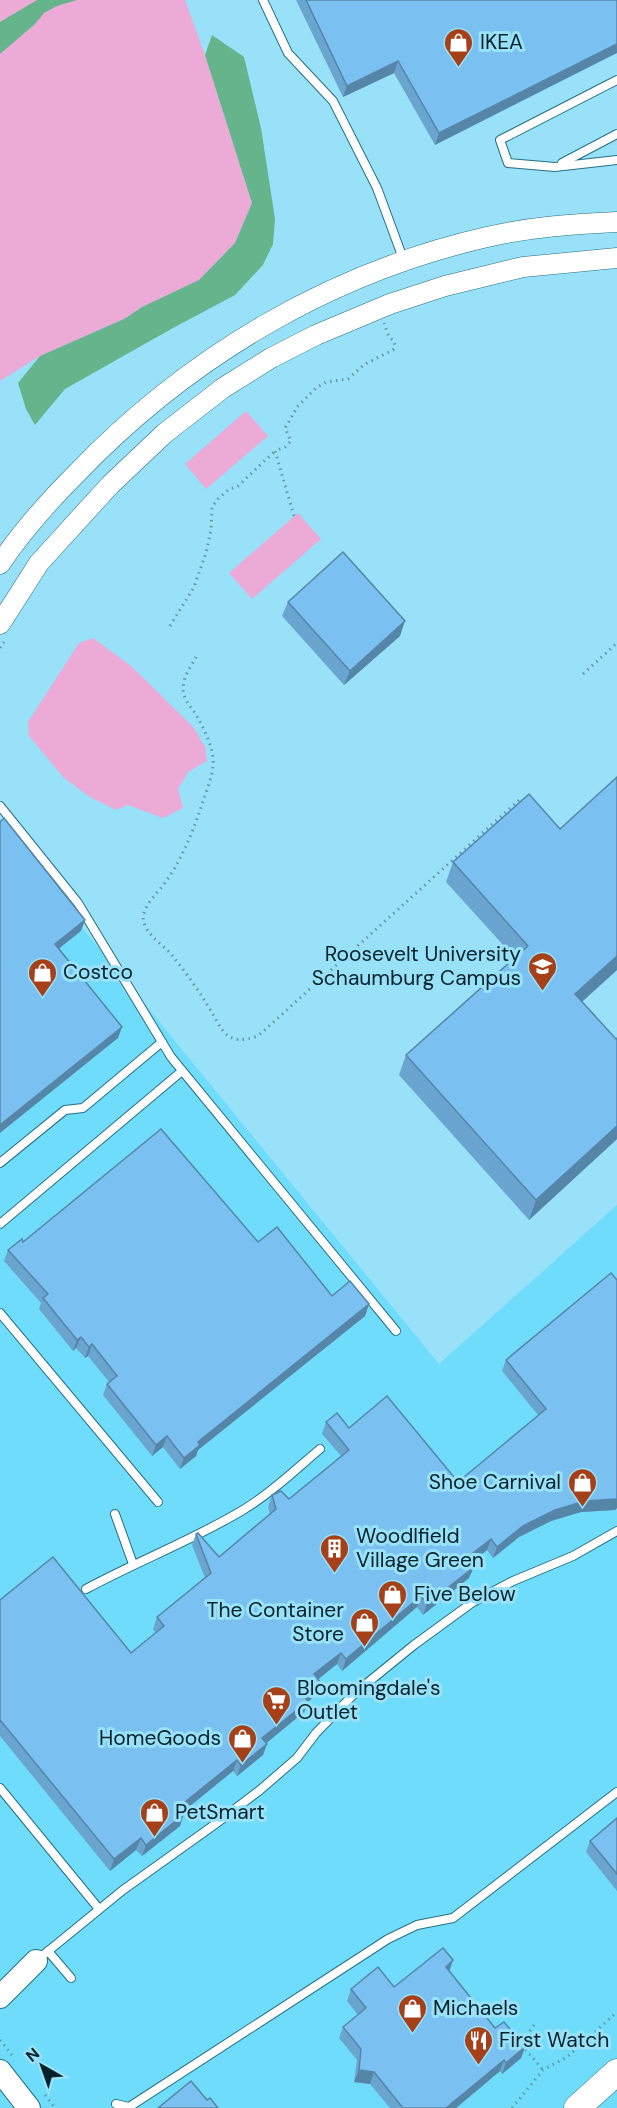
<svg xmlns="http://www.w3.org/2000/svg" width="617" height="2108" font-family="'DM Sans',sans-serif">
	<style>
		.built { fill: #70dcfc }
		.green { fill: #ecabd6 }
		.water { fill: #66b48b }
		.lines { fill: none; stroke-linecap: round; stroke-linejoin: round }
		.service-casing { stroke: #247085; stroke-width: 10 }
		.tertiary-casing { stroke: #247085; stroke-width: 21 }
		.secondary-casing { stroke: #247085; stroke-width: 24 }
		.primary-casing { stroke: #247085; stroke-width: 27 }
		.path { stroke: #6099aa; stroke-width: 3; stroke-dasharray: 1.5 4.5; stroke-linecap: butt }
		.service { stroke: #fff; stroke-width: 8 }
		.tertiary { stroke: #fff; stroke-width: 20 }
		.secondary { stroke: #fff; stroke-width: 22 }
		.primary { stroke: #fff; stroke-width: 26 }
		.wall { fill: #69a5ce }
		.shaded-wall { fill: #5586a8 }
		.building { fill: #7ac0f0; stroke: #5586a8; stroke-width: 1.5 }
		.labels { text-anchor: middle; dominant-baseline: central; stroke-width: 6; stroke-linejoin: round; paint-order: stroke }
		.poi-label { font-size: 21px; fill: #03222b; stroke: #98e1f8; text-anchor: start }
	</style>
	<rect width="100%" height="100%" fill="#98e1f8"/>
	<path class="built" d="M0 827 439 1364 617 1205V2108H0Z"/>
	<g class="green">
		<path d="M0 0H185L205 55 252 203 235 243 199 280 142 307 124 319 40 356 0 381Z"/>
		<path d="M246 411 268 436 206 489 185 464Z"/>
		<path d="M298 513 321 539 252 599 229 573Z"/>
		<path d="M93 638 131 666 194 728 205 747 207 761 188 772 178 789 183 808 163 818 128 805 116 810 90 797 64 778 29 736 28 722 79 643Z"/>
	</g>
	<g class="water">
		<path d="M37 0H77L57 6 44 13 35 24 0 54V22Z"/>
		<path d="M212 35 244 57 261 128 275 219 273 244 263 265 235 295 173 328 65 389 35 425 26 409 18 383 40 356 124 319 142 307 199 280 235 243 252 203 205 55Z"/>
	</g>
	<g class="lines">
		<defs>
			<g id="service">
				<path d="M263 0 288 53 333 101 377 188 404 261"/>
				<path d="M617 80 500 140 508 163 555 167 617 160"/>
				<path d="M562 163 617 134"/>
				<path d="M0 806 78 903 171 1057 396 1331"/>
				<path d="M0 1163 65 1110 83 1108 162 1042"/>
				<path d="M0 1224 182 1071"/>
				<path d="M0 1313 158 1502"/>
				<path d="M115 1514 133 1564"/>
				<path d="M86 1589C138 1561 193 1540 243 1510 271 1493 295 1470 320 1449"/>
				<path d="M0 1788 99 1909"/>
				<path d="M48 1951 71 1978"/>
				<path d="M36 1961 123 1890 214 1825 260 1790 297 1758 316 1733 355 1693 414 1645 473 1602 513 1581 573 1556 617 1531"/>
				<path d="M116 2104 129 2107 388 1939 417 1925 453 1918 617 1792"/>
			</g>
			<g id="tertiary">
				<path d="M0 564C22 531 48 502 76 474 187 358 329 273 487 237 530 227 573 224 617 222"/>
				<path d="M0 624 39 563 110 485 165 433 223 388 271 358 316 335 390 304 445 286 523 267 617 258"/>
			</g>
			<g id="secondary">
				<path d="M0 1997 36 1961"/>
				<path d="M0 2071 29 2108"/>
			</g>
			<path id="primary" d="M577 2108 617 2072"/>
		</defs>
		<use href="#service" class="service-casing"/>
		<use href="#tertiary" class="tertiary-casing"/>
		<use href="#secondary" class="secondary-casing"/>
		<use href="#primary" class="primary-casing"/>
		<g class="path">
			<path d="M294 516 275 451 285 447 291 441 285 428 298 406 316 388 326 382 348 379 365 364 393 350 395 346 394 341 389 337 384 323"/>
			<path d="M170 626 194 587 206 553 211 530 212 507 218 499 228 490 238 486 275 451"/>
			<path d="M0 648 4 642"/>
			<path d="M196 657C192 665 185 674 184 682 180 699 191 705 198 718 205 731 215 751 213 766 212 777 207 790 203 801 194 829 184 855 167 880 160 891 139 908 144 923 148 936 162 944 171 954 184 970 197 988 208 1006 223 1031 226 1047 258 1036L519 800 526 801"/>
			<path d="M583 674 617 643"/>
			<path d="M534 2025 521 2044 543 2070"/>
			<path d="M0 2040 12 2055"/>
			<path d="M45 2095 55 2108"/>
			<path d="M512 2108 543 2070 567 2057 617 2012"/>
		</g>
		<use href="#service" class="service"/>
		<use href="#tertiary" class="tertiary"/>
		<use href="#secondary" class="secondary"/>
		<use href="#primary" class="primary"/>
	</g>
	<g class="wall">
		<path d="M296 0H617L435 145 394 73 343 97Z"/>
		<path d="M288 602 400 636 344 685 282 616Z"/>
		<path d="M453 862 617 970 582 1002 616 1039 617 1038V1139L529 1220 399 1075 406 1055 515 958 446 882Z"/>
		<path d="M23 1242H258L332 1296 369 1304 365 1316 198 1450 196 1456 180 1469 163 1447 152 1456 103 1395 107 1384 109 1382 88 1356 85 1358 76 1348 73 1351 39 1309 41 1303 4 1261 8 1250Z"/>
		<path d="M617 1280V1508L615 1510 581 1512 551 1521 519 1537 493 1558 487 1550 471 1563 469 1578 423 1615 417 1607 342 1671 337 1664 318 1679 320 1682 316 1694 308 1702 304 1712 266 1743 263 1755 237 1776 233 1771 183 1812 180 1826 142 1856 136 1850 110 1871 0 1736V1600L131 1653 156 1633 153 1629 157 1617 205 1578 192 1545 196 1534 219 1557 270 1514 268 1507 272 1495 289 1499 341 1456 322 1434 326 1422 349 1428 458 1482 538 1415 502 1371 506 1360Z"/>
		<path d="M617 1818V1891L586 1852 590 1841Z"/>
		<path d="M449 1971 495 2028 525 2047 521 2058 502 2074 500 2071 456 2108H390L370 2084 354 2082 357 2060 339 2038 343 2027 358 2015 347 2001 351 1989 394 1987Z"/>
	</g>
	<g class="shaded-wall">
		<path d="M617 44V53L435 145 439 133Z"/>
		<path d="M398 61 394 73 343 97 347 86Z"/>
		<path d="M405 621 400 636 344 685 350 671Z"/>
		<path d="M85 920 81 931 51 955 55 944Z"/>
		<path d="M617 956V970L568 1014 575 994Z"/>
		<path d="M122 1027 118 1038 0 1133V1125Z"/>
		<path d="M617 1126V1139L529 1220 536 1200Z"/>
		<path d="M369 1304 365 1316 198 1450 196 1456 180 1469 184 1458 198 1442Z"/>
		<path d="M81 1337 76 1348 73 1351 77 1340Z"/>
		<path d="M92 1344 88 1356 85 1358 89 1347Z"/>
		<path d="M167 1436 163 1447 152 1456 156 1445Z"/>
		<path d="M617 1499V1508L615 1510 581 1512 551 1521 519 1537 493 1558 497 1547 523 1526 555 1510 585 1501Z"/>
		<path d="M491 1539 487 1550 463 1570 467 1558Z"/>
		<path d="M474 1567 469 1578 423 1615 427 1604Z"/>
		<path d="M421 1596 417 1607 342 1671 346 1659Z"/>
		<path d="M341 1653 337 1664 310 1686 314 1674Z"/>
		<path d="M320 1682 316 1694 308 1702 304 1712 258 1750 262 1738Z"/>
		<path d="M267 1744 263 1755 237 1776 241 1765Z"/>
		<path d="M237 1760 233 1771 175 1818 179 1807Z"/>
		<path d="M184 1814 180 1826 142 1856 146 1845Z"/>
		<path d="M141 1838 136 1850 110 1871 114 1859Z"/>
		<path d="M453 1960 449 1972 446 1967Z"/>
		<path d="M525 2047 521 2058 502 2074 506 2063Z"/>
		<path d="M504 2060 500 2071 456 2108H446Z"/>
		<path d="M359 2070 374 2072 370 2084 354 2082Z"/>
	</g>
	<g class="building">
		<path d="M306 0H617V44L439 133 398 61 347 86Z"/>
		<path d="M343 552 405 621 350 671 288 602Z"/>
		<path d="M617 777V956L575 994 616 1039 617 1038V1126L536 1200 406 1055 528 946 453 862 529 794 560 829Z"/>
		<path d="M4 818 85 920 55 944 122 1027 0 1125V822Z"/>
		<path d="M161 1129 258 1242 277 1227 332 1296 350 1281 369 1304 198 1442 200 1445 184 1458 167 1436 156 1445 107 1384 117 1376 92 1344 89 1347 81 1337 77 1340 43 1298 48 1294 8 1250 22 1239 23 1242Z"/>
		<path d="M611 1273 617 1280V1499L585 1501 555 1510 523 1526 497 1547 491 1539 467 1558 474 1567 427 1604 421 1596 346 1659 341 1653 314 1674 320 1682 305 1697 308 1701 262 1738 267 1744 241 1765 237 1760 179 1807 184 1814 146 1845 141 1838 114 1859 1 1721 0 1722V1600L53 1557 131 1653 164 1626 157 1617 211 1573 196 1534 198 1533 219 1557 276 1509 272 1495 281 1491 289 1499 349 1450 326 1422 337 1413 349 1428 387 1396 458 1482 546 1409 506 1360Z"/>
		<path d="M617 1818V1874L590 1841Z"/>
		<path d="M443 1948 453 1960 446 1967 495 2028 504 2022 525 2047 506 2063 504 2060 446 2108H403L374 2072 359 2070 361 2049 343 2027 366 2008 351 1989 378 1967 394 1987Z"/>
		<path d="M191 2081 207 2100 210 2098 218 2108H158Z"/>
	</g>
	<defs>
		<symbol id="shop-pin" viewBox="-11 -11 22 30"><path d="M0 17L-7.5 6A9.5 9.5 0 1 1 7.5 6Z" fill="#a64018" stroke="#98e1f8"/><path d="M-5-2.5h2.3a2.7 3.5 0 0 1 5.4 0H5L5.5 6h-11ZM-1.5-2.5h3a1.5 2.3 0 0 0-3 0Z" fill="#fff"/></symbol>
		<symbol id="university-pin" viewBox="-11 -11 22 30"><path d="M0 17L-7.5 6A9.5 9.5 0 1 1 7.5 6Z" fill="#a64018" stroke="#98e1f8"/><path d="M0-5L7-2L0 1L-7-2ZM-4 1L0 2.5L4 1V4Q0 6-4 4Z" fill="#fff"/></symbol>
		<symbol id="building-pin" viewBox="-11 -11 22 30"><path d="M0 17L-7.5 6A9.5 9.5 0 1 1 7.5 6Z" fill="#a64018" stroke="#98e1f8"/><path d="M-4-6H4V6H1V3H-1V6H-4ZM-2.5-4.3h1.7v1.8h-1.7ZM.8-4.3h1.7v1.8H.8ZM-2.5-1h1.7V.8h-1.7ZM.8-1h1.7V.8H.8Z" fill="#fff"/></symbol>
		<symbol id="supermarket-pin" viewBox="-11 -11 22 30"><path d="M0 17L-7.5 6A9.5 9.5 0 1 1 7.5 6Z" fill="#a64018" stroke="#98e1f8"/><path d="M-6-5.5h2.5l.6 2H6L4.5 2H-2.5L-4.4-4H-6ZM-1.5 3.2a1.3 1.3 0 1 0 .1 0ZM3 3.2a1.3 1.3 0 1 0 .1 0Z" fill="#fff"/></symbol>
		<symbol id="restaurant-pin" viewBox="-11 -11 22 30"><path d="M0 17L-7.5 6A9.5 9.5 0 1 1 7.5 6Z" fill="#a64018" stroke="#98e1f8"/><path d="M-5-6h1v4h1v-4h1v4h1v-4h1v5L-1.5 .5V6h-2V.5L-5-1ZM5-6V6H3V1.5H1.5Q1.5-4 5-6Z" fill="#fff"/></symbol>
	</defs>
	<g fill-rule="evenodd">
		<use href="#shop-pin" x="442" y="26" width="33" height="45"/>
		<use href="#university-pin" x="526" y="950" width="33" height="45"/>
		<use href="#shop-pin" x="26" y="956" width="33" height="45"/>
		<use href="#shop-pin" x="566" y="1466" width="33" height="45"/>
		<use href="#building-pin" x="318" y="1532" width="33" height="45"/>
		<use href="#shop-pin" x="376" y="1578" width="33" height="45"/>
		<use href="#shop-pin" x="348" y="1606" width="33" height="45"/>
		<use href="#supermarket-pin" x="260" y="1684" width="33" height="45"/>
		<use href="#shop-pin" x="226" y="1722" width="33" height="45"/>
		<use href="#shop-pin" x="138" y="1796" width="33" height="45"/>
		<use href="#shop-pin" x="396" y="1992" width="33" height="45"/>
		<use href="#restaurant-pin" x="462" y="2024" width="33" height="45"/>
	</g>
	<g class="labels">
		<g class="poi-label">
			<text x="480" y="42">IKEA</text>
			<text x="521" y="954" text-anchor="end">Roosevelt University<tspan x="521" dy="24">Schaumburg Campus</tspan></text>
			<text x="63" y="972">Costco</text>
			<text x="561" y="1482" text-anchor="end">Shoe Carnival</text>
			<text x="356" y="1536">Woodlfield<tspan x="356" dy="24">Village Green</tspan></text>
			<text x="414" y="1594">Five Below</text>
			<text x="344" y="1610" text-anchor="end">The Container<tspan x="344" dy="24">Store</tspan></text>
			<text x="297" y="1688">Bloomingdale's<tspan x="297" dy="24">Outlet</tspan></text>
			<text x="221" y="1738" text-anchor="end">HomeGoods</text>
			<text x="175" y="1812">PetSmart</text>
			<text x="433" y="2008">Michaels</text>
			<text x="499" y="2040">First Watch</text>
		</g>
	</g>
	<g transform="translate(42 2066) rotate(320)" stroke="#98e1f8" stroke-width="4.5" paint-order="stroke">
	<path d="M0-4.5L10 22L0 15L-10 22Z" fill="#03222b"/>
	<text y="-9" font-size="16" font-weight="bold" text-anchor="middle" fill="#03222b">N</text>
	</g>
</svg>
